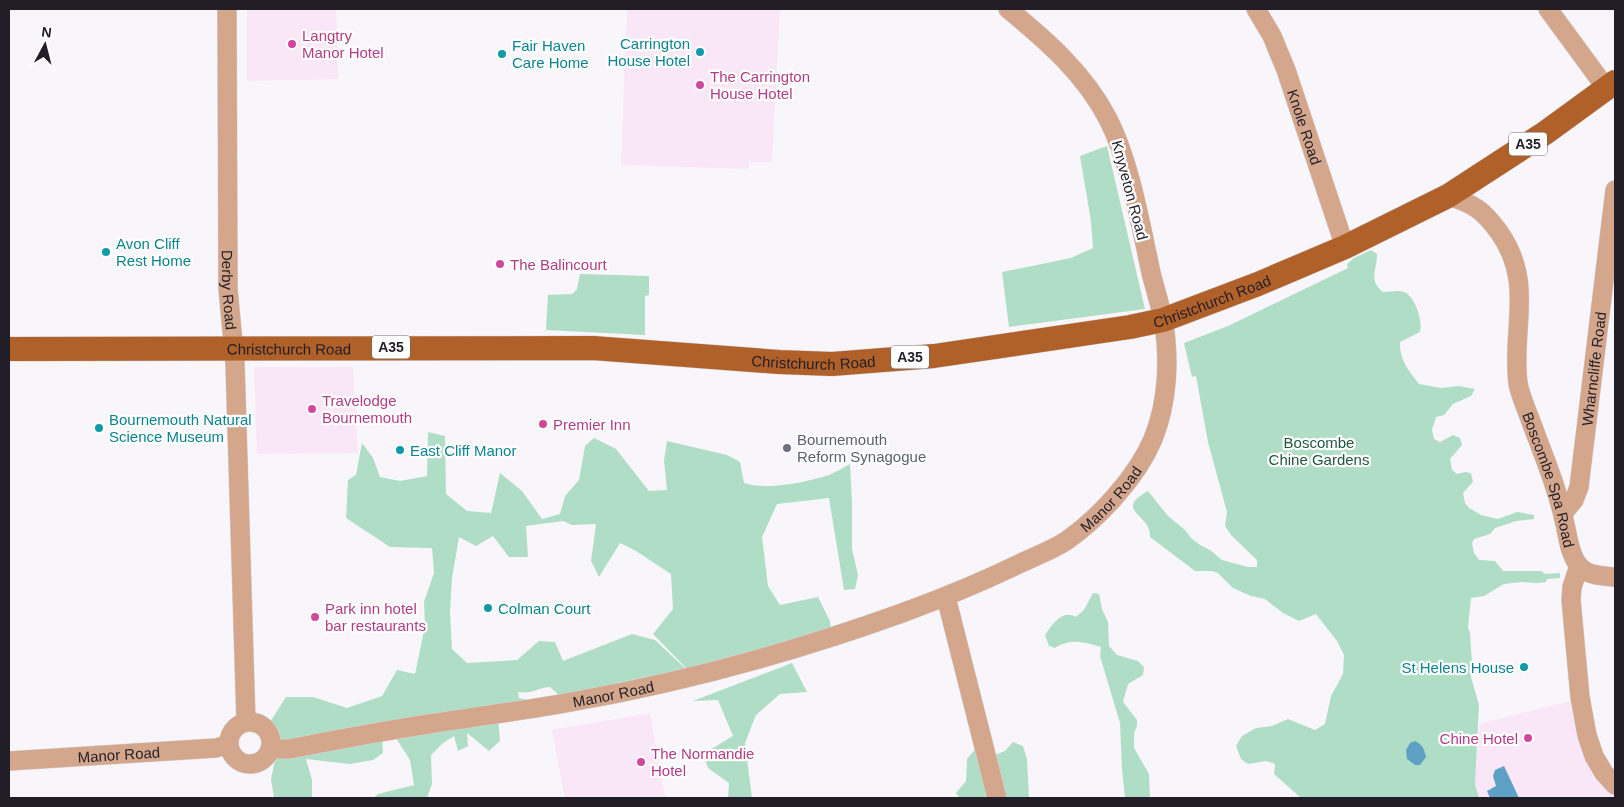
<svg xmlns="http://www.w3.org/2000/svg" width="1624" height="807" font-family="Arial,sans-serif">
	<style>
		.commercial { fill: #f9e6f6 }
		.green { fill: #b0ddc5 }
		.water { fill: #5ea1c5 }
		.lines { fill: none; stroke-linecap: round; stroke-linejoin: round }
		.minor-casing { stroke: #d6d3d9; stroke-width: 20 }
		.major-casing { stroke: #d6d3d9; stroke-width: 25 }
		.minor { stroke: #d4a78c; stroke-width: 19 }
		.major { stroke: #b06029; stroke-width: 24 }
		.hotel-dot { fill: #d1479c; stroke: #fff; stroke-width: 2 }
		.culture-dot { fill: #0f9aa8; stroke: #fff; stroke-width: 2 }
		.worship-dot { fill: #6b7280; stroke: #fff; stroke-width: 2 }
		.labels { text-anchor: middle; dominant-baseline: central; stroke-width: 4.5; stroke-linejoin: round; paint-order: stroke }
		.shield { fill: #fff; stroke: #646268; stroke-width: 1 }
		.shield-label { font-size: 14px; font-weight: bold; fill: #221e27 }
		.hotel-label { font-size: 15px; fill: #b23c85; stroke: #fff; text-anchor: start }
		.culture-label { font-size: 15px; fill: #0d838f; stroke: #fff; text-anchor: start }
		.street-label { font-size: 15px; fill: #221e27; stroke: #fff }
		.worship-label { font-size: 15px; fill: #5b616d; stroke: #fff; text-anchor: start }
		.park-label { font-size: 15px; fill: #21563e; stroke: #fff }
	</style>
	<rect width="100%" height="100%" fill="#f8f6fb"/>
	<g class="commercial">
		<path d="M247 9H336L338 79 247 81Z"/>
		<path d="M627 9H780L772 162H749V169L621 165Z"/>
		<path d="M254 367H353L358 453 257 454Z"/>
		<path d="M1570 701 1582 751 1603 785 1615 793V798H1479L1475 784 1479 724Z"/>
		<path d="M650 713 665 798H565L552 730Z"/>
	</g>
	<g class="green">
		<path d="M1107 146 1145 309 1009 327 1002 272 1071 258 1093 248 1091 221 1080 156Z"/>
		<path d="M1371 250 1377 254C1377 271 1368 280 1383 292 1390 292 1398 290 1404 292 1415 296 1423 321 1420 332L1400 342C1399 359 1409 372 1419 384L1440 388 1459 386 1475 389 1471 396 1453 404 1444 415 1436 417 1432 430 1434 439 1440 442 1453 435 1460 438 1462 445 1450 459 1452 470 1457 474 1465 472 1471 473 1473 482 1463 493 1465 503 1469 508 1481 515 1498 519 1517 512 1534 515V519L1516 521 1495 528 1490 534 1474 539 1472 543 1474 553 1479 560 1495 561 1503 571H1541L1545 574 1560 573V578L1547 579 1546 582 1537 583 1521 582 1504 584 1484 596 1471 598 1468 627 1470 633 1472 663 1471 677 1479 705 1475 784 1479 798H1301L1274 774 1275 764 1266 761 1248 764 1241 759 1236 746 1242 736 1256 728 1272 726 1288 719 1315 730 1325 724 1331 696 1343 674 1344 655 1337 641 1316 614 1299 621 1283 613 1265 599 1251 596 1233 588 1218 573 1211 571H1195L1150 537C1152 514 1112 511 1148 491L1168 516 1185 530 1191 538 1200 545 1210 550 1222 560 1248 567H1257V560L1231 535 1225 526 1227 512 1208 442 1196 376 1192 377 1184 343 1228 326 1348 268 1347 264 1354 258Z"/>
		<path d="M580 274 649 276V295L645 296V335L546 330 548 295 572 294 577 289Z"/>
		<path d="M428 432 445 436 446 494 467 511 491 513 500 473 522 491 542 519 560 514 565 496 579 480 585 446 594 438 616 449 649 491 667 490 664 461 667 441 727 455 740 462 744 483C766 491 807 482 829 475 836 472 843 468 850 464L852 501V549L858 575 855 589 844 590 829 498 777 504 762 537 768 586 780 605 818 597 830 621 831 631 688 670 653 634 673 609 671 574 636 551 620 543 599 577 591 561 596 524 572 525 563 521 526 526 528 557H509L493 536 476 546 459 537 452 578 450 612 452 649 467 663 517 660 539 641 555 642 563 661 632 634 655 640 687 670 562 698 550 687C536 688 534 694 518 692L519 698 539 702 281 746 270 722 286 697H313L347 708 382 696 397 670 415 674 425 626 424 602 434 573 432 548 390 547 346 518 348 480 356 475 362 443 373 458 380 477 400 481 427 476Z"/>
		<path d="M1093 593 1099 594 1102 609 1108 622 1109 646 1117 655 1138 661 1144 667 1143 675 1128 684 1123 702 1137 720V726L1134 733V748L1149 774 1150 798H1125L1122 769 1120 723 1100 656 1101 647C1083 642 1071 638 1055 648L1049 646 1045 635C1052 625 1062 609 1076 617L1084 610Z"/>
		<path d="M792 663 807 692 780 694 756 715 745 743 752 798H728L729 783 708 768 703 754 733 736 718 700 693 701Z"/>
		<path d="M498 718 500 741 489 751 467 733 468 746 458 751 454 736 443 743 431 755 432 784 427 798H374L378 794 414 785 410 760 396 738Z"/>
		<path d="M382 737 383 753 373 760 350 764 306 759 312 780V798H274L271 779 275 760 274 753Z"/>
		<path d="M1013 742 1023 746 1027 759 1029 798H960L956 793 966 781 967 759 977 747 992 756 1005 751Z"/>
	</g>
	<g class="water">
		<path d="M1415 741C1423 745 1424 749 1426 757L1420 765H1415L1407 759 1406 750 1410 743Z"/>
		<path d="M1504 766 1519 798H1490L1487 791 1496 786 1493 776 1495 770Z"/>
	</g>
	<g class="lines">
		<defs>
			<g id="minor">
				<path id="s1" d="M227 9 228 289 235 363 246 722"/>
				<path id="s2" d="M1256 9 1272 36 1286 70 1345 247"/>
				<path d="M1548 9 1606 88"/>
				<path id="s3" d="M1448 196C1474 204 1483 210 1499 232 1535 283 1511 329 1518 383 1520 395 1526 408 1530 419 1542 452 1557 486 1564 520 1568 535 1569 555 1580 567 1589 576 1603 576 1615 577"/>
				<path id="s4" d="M1563 513 1574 500 1579 487 1615 190"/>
				<path d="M1579 566 1572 587 1571 600 1580 697 1587 735 1594 756 1604 773 1615 785"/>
				<path d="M946 597 997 798"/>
				<circle cx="250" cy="743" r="21"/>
				<path id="s5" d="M270 749H289C336 740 382 731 429 724 477 716 524 711 571 702 684 682 794 652 902 613 943 598 982 582 1021 563 1036 556 1052 550 1066 541 1099 518 1137 477 1153 439 1168 402 1170 358 1163 319 1160 305 1156 291 1152 277 1141 228 1131 164 1108 119 1085 74 1046 40 1008 9"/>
				<path id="s6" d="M9 761 216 748 229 744"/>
			</g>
			<g id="major">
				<path id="s7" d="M9 349 593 348 779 362 832 364 934 356 1130 327 1163 320 1258 284 1345 247 1448 196 1545 133 1615 82"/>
			</g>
		</defs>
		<use href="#minor" class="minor-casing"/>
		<use href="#major" class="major-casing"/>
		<use href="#minor" class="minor"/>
		<use href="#major" class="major"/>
	</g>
	<g class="hotel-dot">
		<circle cx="292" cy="44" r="5"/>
		<circle cx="700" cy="85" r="5"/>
		<circle cx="500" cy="264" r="5"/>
		<circle cx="312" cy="409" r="5"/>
		<circle cx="543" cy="424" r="5"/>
		<circle cx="315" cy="617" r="5"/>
		<circle cx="1528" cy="738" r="5"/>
		<circle cx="641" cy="762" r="5"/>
	</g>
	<g class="culture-dot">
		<circle cx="700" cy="52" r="5"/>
		<circle cx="502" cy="54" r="5"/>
		<circle cx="106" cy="252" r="5"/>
		<circle cx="99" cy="428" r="5"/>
		<circle cx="400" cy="450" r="5"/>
		<circle cx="488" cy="608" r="5"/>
		<circle cx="1524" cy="667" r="5"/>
	</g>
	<circle class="worship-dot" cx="787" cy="448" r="5"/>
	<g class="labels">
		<g class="shield">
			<rect x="1509" y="132.5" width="38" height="23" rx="4"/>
			<rect x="372" y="335.5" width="38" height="23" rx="4"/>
			<rect x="891" y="345.5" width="38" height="23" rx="4"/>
		</g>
		<g class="shield-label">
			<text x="1528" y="144">A35</text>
			<text x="391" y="347">A35</text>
			<text x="910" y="357">A35</text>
		</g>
		<g class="hotel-label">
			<text x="302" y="35">Langtry<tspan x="302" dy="17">Manor Hotel</tspan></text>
			<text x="710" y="76">The Carrington<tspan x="710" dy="17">House Hotel</tspan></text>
			<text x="510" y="264">The Balincourt</text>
			<text x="322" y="400">Travelodge<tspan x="322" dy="17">Bournemouth</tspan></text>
			<text x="553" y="424">Premier Inn</text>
			<text x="325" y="608">Park inn hotel<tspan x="325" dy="17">bar restaurants</tspan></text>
			<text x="1518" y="738" text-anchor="end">Chine Hotel</text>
			<text x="651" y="753">The Normandie<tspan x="651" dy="17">Hotel</tspan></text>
		</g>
		<g class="culture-label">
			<text x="690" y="43" text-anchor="end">Carrington<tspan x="690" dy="17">House Hotel</tspan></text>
			<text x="512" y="45">Fair Haven<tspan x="512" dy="17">Care Home</tspan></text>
			<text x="116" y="243">Avon Cliff<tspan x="116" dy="17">Rest Home</tspan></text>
			<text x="109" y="419">Bournemouth Natural<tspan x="109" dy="17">Science Museum</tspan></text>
			<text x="410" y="450">East Cliff Manor</text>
			<text x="498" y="608">Colman Court</text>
			<text x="1514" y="667" text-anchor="end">St Helens House</text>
		</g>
		<g class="street-label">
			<text stroke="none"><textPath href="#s2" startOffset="128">Knole Road</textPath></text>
			<text transform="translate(1130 190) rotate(75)">Knyveton Road</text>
			<text stroke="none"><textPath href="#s1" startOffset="281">Derby Road</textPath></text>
			<text stroke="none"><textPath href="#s7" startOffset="1210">Christchurch Road</textPath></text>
			<text stroke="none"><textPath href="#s7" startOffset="280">Christchurch Road</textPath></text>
			<text stroke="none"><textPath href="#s7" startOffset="805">Christchurch Road</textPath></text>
			<text stroke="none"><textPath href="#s4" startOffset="150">Wharncliffe Road</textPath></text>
			<text stroke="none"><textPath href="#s3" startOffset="321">Boscombe Spa Road</textPath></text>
			<text stroke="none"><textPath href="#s5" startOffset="889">Manor Road</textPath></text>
			<text stroke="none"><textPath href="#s5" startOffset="348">Manor Road</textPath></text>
			<text stroke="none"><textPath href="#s6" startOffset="110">Manor Road</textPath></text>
		</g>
		<g class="worship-label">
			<text x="797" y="439">Bournemouth<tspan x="797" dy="17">Reform Synagogue</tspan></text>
		</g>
		<g class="park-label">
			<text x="1319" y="442">Boscombe<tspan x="1319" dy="17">Chine Gardens</tspan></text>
		</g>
	</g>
	<rect width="1624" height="807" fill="none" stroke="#221e27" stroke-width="20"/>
	<g transform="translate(45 45) rotate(7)" stroke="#ffffff" stroke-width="4" paint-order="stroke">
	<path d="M0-4L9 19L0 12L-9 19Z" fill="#221e27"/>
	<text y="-8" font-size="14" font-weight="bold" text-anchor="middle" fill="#221e27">N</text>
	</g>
</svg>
